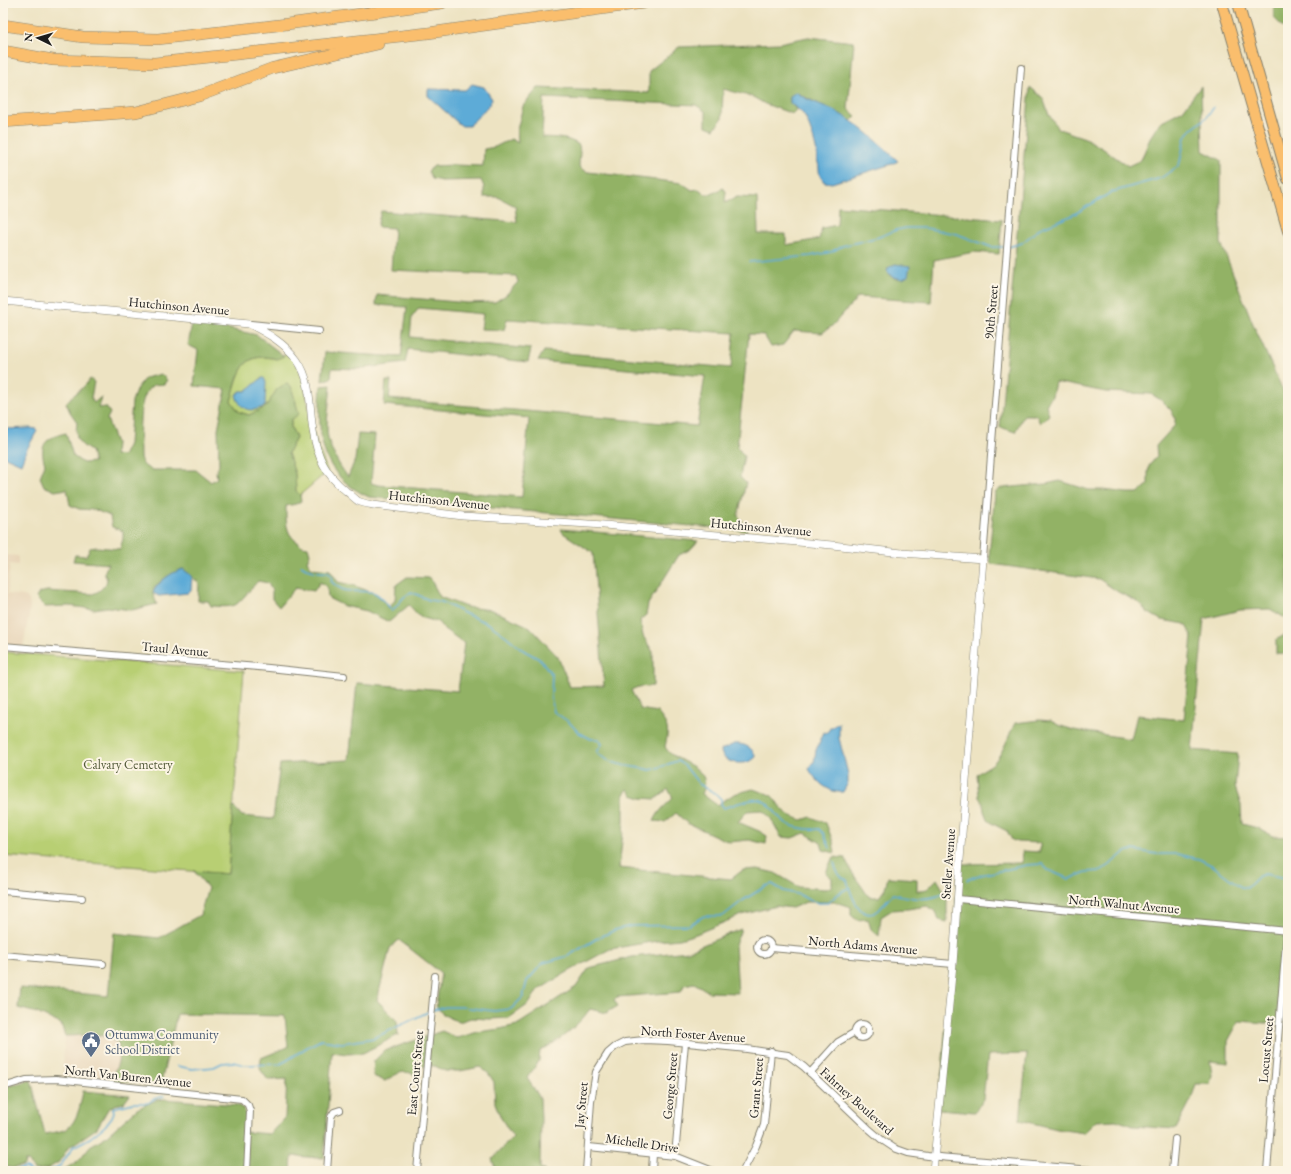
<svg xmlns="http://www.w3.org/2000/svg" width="1291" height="1174" font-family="'EB Garamond',serif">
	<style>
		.built { fill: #e7d4b7 }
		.green { fill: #b8cf73; stroke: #6a7648; fill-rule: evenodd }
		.forest { fill: #92b265; stroke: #576740; fill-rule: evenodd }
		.water { fill: #5dabd7; stroke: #3c647a }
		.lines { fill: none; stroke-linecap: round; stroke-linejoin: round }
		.stream { stroke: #5dabd7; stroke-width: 1.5 }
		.minor-casing { stroke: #84806f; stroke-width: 8 }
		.tertiary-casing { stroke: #84806f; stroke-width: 8 }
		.trunk-casing { stroke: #84806f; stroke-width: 12 }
		.motorway-casing { stroke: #84806f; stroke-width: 12 }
		.minor { stroke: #fff; stroke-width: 6 }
		.tertiary { stroke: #fff; stroke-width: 7 }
		.trunk { stroke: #fabe6d; stroke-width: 10 }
		.motorway { stroke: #fabe6d; stroke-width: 11 }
		.labels { text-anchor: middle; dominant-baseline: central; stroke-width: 4; stroke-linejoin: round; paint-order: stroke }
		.street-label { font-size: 13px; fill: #1c1c1c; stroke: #fcf5e5 }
		.park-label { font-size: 13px; fill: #535b3a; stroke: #fcf5e5 }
		.service-label { font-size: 13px; fill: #4e5e75; stroke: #fcf5e5; text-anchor: start }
	</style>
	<rect width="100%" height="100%" fill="#fcf5e5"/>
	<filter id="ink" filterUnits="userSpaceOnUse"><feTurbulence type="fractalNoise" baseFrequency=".025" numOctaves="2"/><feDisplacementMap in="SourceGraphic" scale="8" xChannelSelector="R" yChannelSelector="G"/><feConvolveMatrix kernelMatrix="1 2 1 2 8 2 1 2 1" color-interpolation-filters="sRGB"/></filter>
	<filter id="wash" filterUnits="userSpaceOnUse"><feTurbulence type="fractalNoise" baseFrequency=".012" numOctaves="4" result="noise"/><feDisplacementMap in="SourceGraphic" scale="16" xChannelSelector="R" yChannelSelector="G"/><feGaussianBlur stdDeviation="0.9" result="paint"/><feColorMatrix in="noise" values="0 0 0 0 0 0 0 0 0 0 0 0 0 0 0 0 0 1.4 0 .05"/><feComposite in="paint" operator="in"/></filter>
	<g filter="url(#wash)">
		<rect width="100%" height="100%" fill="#ede3c2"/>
		<g class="built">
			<path d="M3 555 18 556V565L10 564 7 594 24 596 29 600 30 608 23 648 3 646Z"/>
			<path d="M93 1034 110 1037 118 1043 120 1058 116 1070 108 1080 66 1077 62 1080 65 1036H82Z"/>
		</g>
		<g class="green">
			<path d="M290 352 302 369 313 432 328 473 321 477 300 495 296 491 295 474 288 453 296 438 291 427V420L296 402 290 386 286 383 270 402 266 407 249 415 239 412 231 401C239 374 241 350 277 359ZM262 378 265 406 249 410 238 401 236 395 240 391H246Z"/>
			<path d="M3 652 244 671 228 874 3 856Z"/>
		</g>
		<g class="forest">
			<path d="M1274 3H1288V32L1274 18Z"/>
			<path d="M808 37 854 42 848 109 856 116 851 121C834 110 816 103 799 94L790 96V103L796 109 793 114 765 104 753 97 723 89 722 119 714 129 706 126V112L696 105 544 98 542 137C555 138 568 137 579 145L580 152 579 166 583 170 588 172 682 183 692 190 699 189 705 194H712L722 188 726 191 725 203 737 197 757 198 758 234H786V245L819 239 822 228 837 225 838 206 1002 220 999 254 974 252 934 260 931 302 858 297 832 326 822 333 794 331 783 345 771 347 764 335 749 334 737 447 744 456 740 477 746 483 738 516 744 523 747 531 369 497C319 474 317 436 321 386L331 385C330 400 325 424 328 438 331 451 340 467 348 477L355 460 358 434 375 435 371 483 378 485 522 497 529 418 384 405 386 381H391L389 399 697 426 705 376 538 361 544 351 731 368 734 333 507 319 504 330 481 329 483 314 419 308 412 317 410 337 531 349 528 362 408 349 405 363 357 369 332 368 331 378 322 381 325 352 401 357 407 307 376 305 377 295 468 303 495 302 506 295 518 282 516 276 391 270 394 228 377 227 381 211 517 222 515 206 498 197H484V187L481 180 442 181 432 179 428 171 434 166 454 165 483 166 484 149 495 147 511 139 518 143 517 130 523 106 538 88 649 93V71L679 47 779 43ZM895 264 905 267 898 279 892 277 889 275 892 266Z"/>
			<path d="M1201 86 1203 151 1221 160V243L1253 324 1288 402V622L1287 619 1270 609 1240 610 1204 619 1192 750 1238 754 1235 787 1241 805 1242 824 1258 828 1272 836 1288 837V929L1279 1024 1239 1021 1228 1041V1063L1210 1061 1212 1075 1210 1084H1196L1191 1100 1176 1129 1133 1126 1116 1120 1096 1121 1084 1133 1057 1129 1020 1120 1027 1054 988 1055 983 1099 975 1112 939 1109 959 864 1022 863 1023 851 1040 852V843L1017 842 1012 840 1007 831 993 824 987 819 984 811 983 804 979 797 977 775C983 768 991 767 996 760 1004 750 1009 735 1015 723L1039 720 1051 721 1058 725 1074 730 1131 739 1137 715 1184 720 1192 636 1185 624 1161 620 1147 612 1138 602 1118 592 1099 579 991 564 989 556 995 493 1001 488 1046 484 1060 481 1089 490H1104L1127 493H1138L1148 485V473L1149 466 1157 456 1156 446 1175 425V418L1171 410 1161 400 1151 394 1106 392 1055 382 1052 396 1046 405 1049 415 1040 423 1036 415H1024L1015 432 1000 427 1030 87 1043 98 1049 115 1059 129 1085 138 1102 148 1128 166 1141 160 1151 136 1160 122 1183 110Z"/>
			<path d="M192 324 211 325 257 335 284 356 277 359C241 350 239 374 231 401L239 412 249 415 266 407 277 389 287 383 291 386 299 414 291 420V427L296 438 288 453 295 474 296 491 300 495 301 501 296 504 286 506C286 516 285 529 292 537 295 541 299 542 302 546L308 547 310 554 307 561 312 568 330 570 338 582 352 585 377 594 389 608 395 600 396 585 407 577 430 578 440 597 466 607 492 610 530 627 558 657 570 687 604 686 593 553 563 533 561 529 698 541 690 550 679 555 648 604 646 615 640 620 643 636 653 652V686L638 687 631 690 640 709 657 712C669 727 669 728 665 747 667 750 670 754 674 756 688 765 713 771 702 794L717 805 734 794 753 789 771 795 788 815 802 820 811 817 826 823 833 842 835 853 823 850 821 843 805 833 792 838 781 837 770 817 762 810 747 811 738 822 759 831 767 836 766 844 749 840 729 842 687 823 676 813 665 822 654 821C660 809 664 807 673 798L668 789 656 799 641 798 632 795 628 789 624 794V823L619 868 731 879 743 870 758 869 775 873 799 887 826 889 832 886V878L826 873 831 861 834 857 845 858 851 871 869 897H879L885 889 888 877 917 879V891L927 889 937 879 947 896V922L939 920 934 910 927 906 908 909 892 910 881 917 879 936 871 929 868 919 857 920 851 915V907L835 902H806L792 908 776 906 742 915 696 934 680 939 657 941 610 949 566 973 537 991 529 1004 509 1018 489 1019 471 1018 459 1022 444 1015 436 1006 441 973 399 940 390 948 377 1000 397 1021 398 1035 363 1053 347 1054 332 1052 324 1158 292 1156 291 1171H62L79 1160 90 1146 105 1137 137 1109 156 1100 165 1099 237 1105 244 1109 246 1116 244 1132 270 1134 285 1117 287 1079 268 1080 260 1069 261 1058 288 1047 285 1016 177 1014 161 1083 150 1084 108 1080C119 1066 120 1061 118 1043 100 1030 86 1036 65 1036L61 1024 37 1013 18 1008 20 988 108 996 114 933 159 938 200 915 208 888 194 871 228 874 233 806 242 816 273 819 280 764 349 760 357 683 458 691 464 643 444 629 438 622 420 617 409 605 389 622 367 611 344 606 328 598 327 587 320 582 314 591 295 588 279 607 272 599V591L268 583 258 581C253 586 239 604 235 605 228 608 218 606 211 606L208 601H198L199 583 183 569C175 571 154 583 153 592 153 596 156 601 157 604L132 610 107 607 94 609 69 606 45 607 36 598 39 593 47 591 93 594 99 591 106 584 107 579 104 573 108 564 73 561 75 555 86 556 90 548 97 547 120 549 123 539V531L112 527 110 516 95 510 79 509 70 505 67 489 55 491 44 486 40 477 45 464C38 444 47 437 66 433L73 456 83 463 94 462 91 451C77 443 75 438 77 422L70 412 66 403C73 394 84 389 90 379L94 382 91 398 94 403 101 397 98 408 106 407 110 413 107 419 116 443 115 455 123 456 129 444 132 401 137 388 145 378 161 374 167 380 164 384C161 385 157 384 154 385 136 392 140 441 140 457 142 465 145 467 152 470H196L211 482 217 478 216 472 219 465 218 429 226 389 194 386 198 350 188 345Z"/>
			<path d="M1288 633V654L1276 653V640Z"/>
			<path d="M741 929 735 945 738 993 709 992 694 983 684 985 681 992 617 997 614 1000 618 1006 606 1013 590 1009C577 1027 559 1041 540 1051L539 1061 527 1078 540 1098 541 1119 540 1168 545 1171H496L492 1159 513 1137 501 1118 495 1103 494 1082 488 1073 480 1067 460 1071H445L435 1066H422L417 1076C403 1068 397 1074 385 1081L373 1076 374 1061 384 1051 442 1031 457 1038 478 1032 500 1029 517 1025 576 987 589 968 632 957 688 951Z"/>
			<path d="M31 1080 45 1134C51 1133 58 1132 64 1130 77 1125 81 1103 83 1091L130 1095 124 1103 115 1105 108 1109 97 1128 68 1148 59 1162 47 1169 34 1170 28 1161H25L24 1166 12 1168 3 1166V1092L8 1086Z"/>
		</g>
		<g class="water">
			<path d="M472 84 484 87 492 99 489 105 469 126H462L458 123 428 96V89L465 90Z"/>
			<path d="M796 92C807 101 822 104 835 111 859 124 879 142 898 161L892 164 832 183 824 182C816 171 821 169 817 160 819 153 808 118 802 113 799 109 794 107 790 103V96Z"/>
			<path d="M895 264 910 266 908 276 903 279 892 277 887 271 888 268Z"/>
			<path d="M262 378H264L266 382 265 406C250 413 241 411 236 395L241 391H246Z"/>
			<path d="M31 428 36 429 37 431 26 451 21 464 3 456V429Z"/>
			<path d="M183 569 192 576 191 590 188 593 159 596 153 593C156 583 173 571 183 569Z"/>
			<path d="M839 723V738L848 774V783L843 792C829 794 815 780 809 769L812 763 814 762 816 750 824 732 827 733 830 728Z"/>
			<path d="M734 744C743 743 753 747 756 757 754 759 751 761 748 762 738 765 721 762 721 750Z"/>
		</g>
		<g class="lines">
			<g class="stream">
				<path d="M1008 247 1022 243 1040 228 1071 216 1112 192 1161 178 1178 166 1180 162 1185 137 1191 130 1207 117 1214 107"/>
				<path d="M749 262 810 256 831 252 842 246 879 237 896 230 906 228H925L957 234 991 247H1005"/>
				<path d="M301 565C311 571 316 573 328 572L332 577 331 581C345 596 355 589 372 592 380 594 387 604 392 611L404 597 411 592 429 600 442 602 466 614 489 624 506 636 523 650 541 660 552 675 551 698 554 712 569 722 578 732 591 739H599L602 744 597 752C609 766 633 766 650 770 658 769 669 763 678 761L685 766 699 784 715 793 721 799V804L724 808C733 805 752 797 761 800 770 803 775 813 781 819 789 828 808 830 819 829L824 834 830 848"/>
				<path d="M834 861C835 869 838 877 847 880 850 892 860 925 879 910 884 905 887 898 894 894 910 898 928 902 944 893"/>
				<path d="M967 880 976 876 1027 865 1042 864 1048 870 1069 879 1086 872 1102 871 1125 852 1133 850 1157 854H1177L1199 859 1213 866 1241 887 1247 888 1259 876 1265 874 1285 878 1288 877"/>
				<path d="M433 1010 446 1007H462L494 1011 511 1009 523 997 527 981 543 963 568 956 596 939 615 930 631 926 689 925 704 916H723L742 901 766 886 772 884 784 891 800 895 809 900 819 903H828L839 893 850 887"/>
				<path d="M177 1066 192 1069 214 1067 222 1063 233 1062 245 1065 280 1064 286 1061 309 1046 321 1040 342 1043 374 1038 430 1011"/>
				<path d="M11 1171 26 1168 31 1171"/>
				<path d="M50 1171 61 1165 73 1147 90 1138 105 1126 112 1117 114 1112 113 1108 133 1103H148L154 1099 164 1096"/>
			</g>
		</g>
	</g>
	<g filter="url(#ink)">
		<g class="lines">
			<defs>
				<g id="minor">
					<path d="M251 324 319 331"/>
					<path d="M983 559 1021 68"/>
					<path d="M3 646 269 668 344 676"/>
					<path d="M3 891 82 898"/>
					<path d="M958 899 1288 931"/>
					<circle cx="764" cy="947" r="7"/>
					<path d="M771 948 953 964"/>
					<path d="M3 955 103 964"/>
					<circle cx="862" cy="1031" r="7"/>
					<path d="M810 1073 838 1042 855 1032"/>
					<path d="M3 1087 26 1080 56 1079 242 1099 248 1105 250 1111 247 1171"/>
					<path d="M589 1147 675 1156 713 1171"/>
					<path d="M675 1156 685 1043"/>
					<path d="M327 1171 331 1117 334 1112 340 1110"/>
					<path d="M417 1171 435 976"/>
					<path d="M586 1171 591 1102 596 1072 608 1053 615 1047 625 1042 644 1040 668 1041 747 1049 788 1055 804 1067 868 1128 882 1140 894 1148 908 1153 928 1156 1103 1171"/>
					<path d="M652 1171 653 1154"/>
					<path d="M743 1171 756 1146 764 1125 771 1051"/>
					<path d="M1172 1171 1175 1139"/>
					<path d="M1267 1171 1287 931"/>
				</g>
				<path id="tertiary" d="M3 301 249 324C267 333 285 343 297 360 312 381 309 407 313 431 317 457 326 475 346 491 350 494 354 498 358 501 362 503 368 504 373 505L463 516 604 525 832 545 902 553 983 559 960 860 953 964 933 1171"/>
				<g id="trunk">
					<path d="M1222 3 1288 231"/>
					<path d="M1238 3 1288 179"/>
				</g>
				<g id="motorway">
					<path d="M3 25 83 37 158 39 287 24 442 3"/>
					<path d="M3 51 53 60 155 63 428 33 644 3"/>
					<path d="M3 122 136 112 199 96 273 68 378 44"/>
				</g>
			</defs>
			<use href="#minor" class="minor-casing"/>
			<use href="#tertiary" class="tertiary-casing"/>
			<use href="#trunk" class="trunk-casing"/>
			<use href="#motorway" class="motorway-casing"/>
			<use href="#minor" class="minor"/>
			<use href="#tertiary" class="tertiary"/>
			<use href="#trunk" class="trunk"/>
			<use href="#motorway" class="motorway"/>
		</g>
	</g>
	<defs>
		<symbol id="civic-pin" viewBox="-11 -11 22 30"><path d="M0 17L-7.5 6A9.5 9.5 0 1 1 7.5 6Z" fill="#5c6f8a" stroke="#fcf5e5"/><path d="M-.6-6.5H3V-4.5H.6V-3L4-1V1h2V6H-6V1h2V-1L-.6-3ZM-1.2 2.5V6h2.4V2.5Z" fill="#fff"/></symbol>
	</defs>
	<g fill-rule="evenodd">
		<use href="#civic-pin" x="80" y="1030" width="22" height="30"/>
	</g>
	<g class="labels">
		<g class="street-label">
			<text transform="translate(179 306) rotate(5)">Hutchinson Avenue</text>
			<text transform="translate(991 312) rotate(-85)">90th Street</text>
			<text transform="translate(439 500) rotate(6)">Hutchinson Avenue</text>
			<text transform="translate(761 527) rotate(5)">Hutchinson Avenue</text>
			<text transform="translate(175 649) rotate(5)">Traul Avenue</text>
			<text transform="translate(948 864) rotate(-86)">Steller Avenue</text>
			<text transform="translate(1124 904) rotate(5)">North Walnut Avenue</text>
			<text transform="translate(863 945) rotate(5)">North Adams Avenue</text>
			<text transform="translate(693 1034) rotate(4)">North Foster Avenue</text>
			<text transform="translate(1266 1050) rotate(-85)">Locust Street</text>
			<text transform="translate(415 1073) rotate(-85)">East Court Street</text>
			<text transform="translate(128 1076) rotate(6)">North Van Buren Avenue</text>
			<text transform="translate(670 1086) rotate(-85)">George Street</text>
			<text transform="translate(756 1088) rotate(-85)">Grant Street</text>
			<text transform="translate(857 1101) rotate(42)">Fahrney Boulevard</text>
			<text transform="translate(581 1105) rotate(-85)">Jay Street</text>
			<text transform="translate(642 1143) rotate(8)">Michelle Drive</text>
		</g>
		<g class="park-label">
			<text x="128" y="764">Calvary Cemetery</text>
		</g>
		<g class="service-label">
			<text x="105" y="1034">Ottumwa Community<tspan x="105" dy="15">School District</tspan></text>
		</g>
	</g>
	<rect width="1291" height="1174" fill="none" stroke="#fcf5e5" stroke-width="16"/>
	<g transform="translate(38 38) rotate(275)" stroke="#fcf5e5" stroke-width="3" paint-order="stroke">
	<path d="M0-3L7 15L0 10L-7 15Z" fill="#1c1c1c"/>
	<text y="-6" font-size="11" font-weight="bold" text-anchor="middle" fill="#1c1c1c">N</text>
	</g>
</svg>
